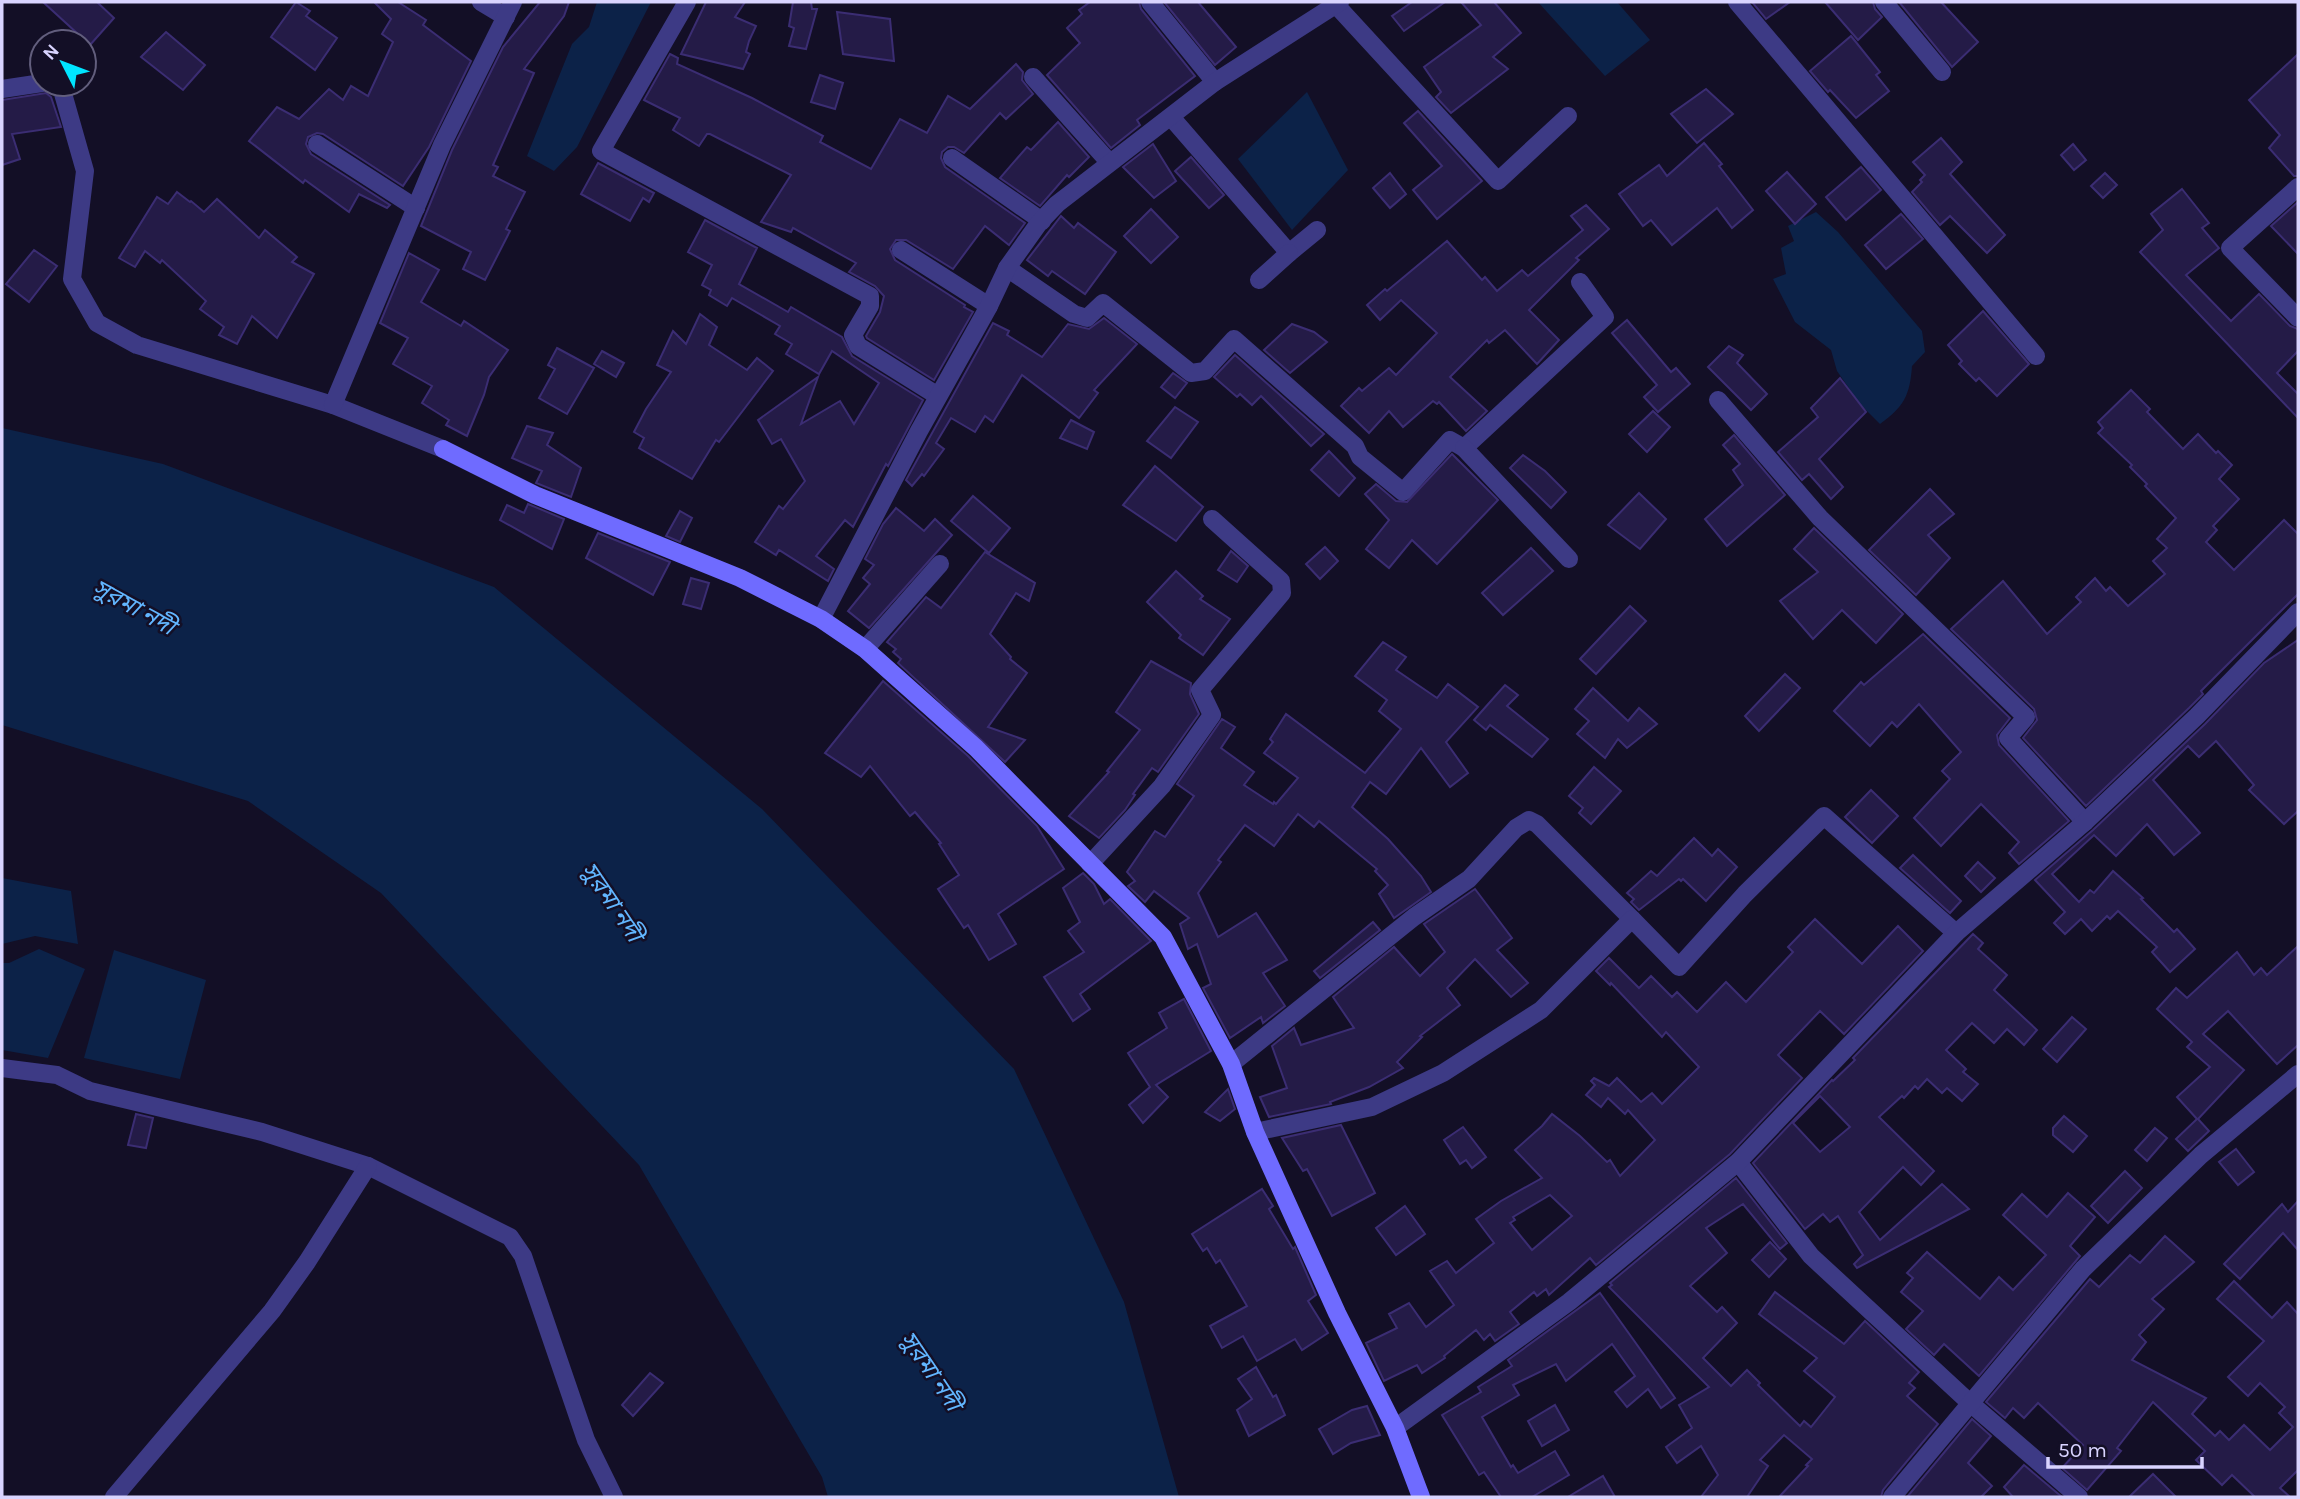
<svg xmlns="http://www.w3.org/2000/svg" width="2300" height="1499" font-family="Karla,'Noto Sans Bengali',sans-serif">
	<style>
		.water { fill: #0c2248 }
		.building { fill: #241b47; stroke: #3b2d73; stroke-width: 2; fill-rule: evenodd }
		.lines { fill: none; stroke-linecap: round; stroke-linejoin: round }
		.street { stroke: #3d3a85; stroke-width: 18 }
		.secondary { stroke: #6f6bff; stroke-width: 18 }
		.labels { text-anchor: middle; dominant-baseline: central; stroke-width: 5; stroke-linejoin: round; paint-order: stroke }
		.water-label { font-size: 24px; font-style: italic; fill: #62b6ff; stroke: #130f26 }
	</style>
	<rect width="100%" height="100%" fill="#130f26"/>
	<g class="water">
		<path d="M597 2H651L577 147 554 171 527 156 572 44 589 27Z"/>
		<path d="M1538 2H1617L1650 40 1605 76Z"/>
		<path d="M1307 92 1348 170 1292 230 1238 159Z"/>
		<path d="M1816 212 1838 232 1922 331 1925 352 1912 366C1910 395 1904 407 1880 424L1860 404 1837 371 1831 350 1795 322 1773 279 1786 274 1781 248 1794 241 1788 226Z"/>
		<path d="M2 428 163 464 494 587 762 809 1014 1069 1124 1302 1179 1497H828L822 1477 639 1165 381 893 248 801 2 725Z"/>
		<path d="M2 878 71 891 78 944 35 936 2 944Z"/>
		<path d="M39 949 85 969 48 1058 2 1050V963H9Z"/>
		<path d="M114 950 206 980 180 1079 84 1058Z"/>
	</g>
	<g class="building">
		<path d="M43 2H97L114 18 90 45Z"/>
		<path d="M296 2 310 11 306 16 337 38 315 70 271 37Z"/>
		<path d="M374 2H398L426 20 423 25 471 61 429 147 403 186 323 134 317 133 308 137 306 144 311 154 390 205 387 208 359 194 349 212 305 180 303 183 249 141 277 107 299 119 329 89 343 100 351 86 368 96 393 42 382 34 391 19Z"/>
		<path d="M540 2H569L564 16 524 69 534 73 493 165 498 167 493 176 525 192 506 229 510 231 485 280 463 269 471 252 421 226 452 150 503 47Z"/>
		<path d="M706 2H745L735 17 756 26 749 41 746 52 750 54 743 69 681 54Z"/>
		<path d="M793 2H811L812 9H817L806 49 789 46 794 28 789 26Z"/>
		<path d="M1090 2H1139L1141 9 1195 76 1137 120 1140 125 1111 148 1047 75 1080 43 1067 28 1082 14 1079 10Z"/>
		<path d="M1164 2H1198L1236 47 1215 65Z"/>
		<path d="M1412 2H1445L1404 31 1392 16Z"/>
		<path d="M1461 2H1494L1521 33 1493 57 1508 69 1451 113 1436 97 1441 92 1424 67 1481 25Z"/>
		<path d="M1752 2H1790L1766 19Z"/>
		<path d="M1825 2H1873L1875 9 1882 17 1858 40Z"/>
		<path d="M1899 2H1941L1978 42 1952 67Z"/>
		<path d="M837 12 890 19 894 61 843 54Z"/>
		<path d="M166 32 205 65 183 90 141 57Z"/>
		<path d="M1851 36 1880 72 1876 75 1889 91 1856 118 1830 90 1828 92 1810 71Z"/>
		<path d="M670 54 678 58 677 64 752 98 823 136 820 142 871 169 900 119 927 133 948 96 970 109 1016 64 1023 72 1022 80 1033 94 1006 119 1000 113 964 153 954 147H948L942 152 941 158 945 167 1025 223 1009 245 985 226 953 269 906 240H896L890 249 895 260 965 305 964 307 973 312 934 380 867 338 866 336 880 312 884 296 875 286 849 272 856 263 793 228 791 232 761 222 791 175 710 134H707L699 146 673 130 680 118 644 100Z"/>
		<path d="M2298 54V176H2294L2269 148 2280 135 2249 100Z"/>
		<path d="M820 75 843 83 835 109 811 102Z"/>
		<path d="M1706 89 1733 114 1697 143 1671 114Z"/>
		<path d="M46 93 51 97 61 127 12 134 20 159 2 165V100Z"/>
		<path d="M1418 111 1482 181 1437 219 1413 190 1442 166 1404 123Z"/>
		<path d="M1058 122 1089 157 1069 177 1067 175 1040 206 1000 178 1027 147 1031 150Z"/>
		<path d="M1941 138 1962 162 1950 174 2005 235 1987 253 1950 216 1940 225 1912 192 1922 182 1920 180 1925 175 1913 162Z"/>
		<path d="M1704 143 1722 164 1719 166 1753 210 1732 228 1717 208 1672 245 1651 220 1643 226 1619 194 1659 165 1667 176Z"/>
		<path d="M1153 144 1176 181 1154 198 1123 167Z"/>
		<path d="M2073 144 2086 160 2074 170 2061 155Z"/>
		<path d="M1191 157 1224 195 1209 208 1175 171Z"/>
		<path d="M598 163 654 193 649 202 643 198 630 221 581 194Z"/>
		<path d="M1861 167 1881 190 1846 220 1826 197Z"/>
		<path d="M1787 172 1816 204 1795 224 1766 191Z"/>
		<path d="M1390 173 1406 194 1390 208 1373 188Z"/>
		<path d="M2105 173 2117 185 2103 198 2091 186Z"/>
		<path d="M2182 189 2209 223 2202 228 2219 248 2186 275 2231 321 2259 294 2290 326 2298 329V351L2277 373 2298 394V418L2140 252 2163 230 2151 214Z"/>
		<path d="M177 192 190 202 191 201 204 212 217 199 259 238 265 230 297 257 292 262 314 274 277 338 252 316 237 344 219 335 224 327 200 309 206 301 162 260 160 263 145 251 135 267 119 258 157 197 168 204Z"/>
		<path d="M2298 202V254L2271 226Z"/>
		<path d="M1586 205 1609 229 1576 258 1579 260 1529 310 1559 340 1537 364 1505 330 1489 343 1487 340 1450 377 1487 411 1466 431 1439 402 1437 404 1433 401 1403 427 1389 411 1369 433 1341 406 1359 388 1362 391 1389 368 1396 375 1437 333 1401 300 1380 320 1367 305 1385 289 1387 291 1447 241 1482 280 1485 277 1497 291 1522 270 1528 276 1583 230 1571 216Z"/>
		<path d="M1151 209 1178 237 1151 263 1124 236Z"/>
		<path d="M1901 214 1923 239 1886 269 1865 245Z"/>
		<path d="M1061 216 1074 228 1078 223 1116 252 1085 294 1052 271 1048 276 1027 260Z"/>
		<path d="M705 220 757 248 739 284 788 312 791 307 842 337 852 356 923 400 888 466 886 464 853 527 845 520 816 556 834 569 828 581 779 550 776 555 755 542 779 506 783 509 805 481 781 439 772 444 758 420 818 377 801 424 840 401 854 424 879 383 832 351 819 374 786 354 792 344 775 334 780 326 732 298 727 306 709 295 711 290 702 285 712 265 688 252Z"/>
		<path d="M34 250 57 266 29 302 6 284Z"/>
		<path d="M409 253 439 270 421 302 461 326 464 321 508 350 489 377 484 395 467 436 446 425 449 420 422 403 432 386 393 364 408 338 380 323Z"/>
		<path d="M1983 311 2029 364 1997 396 1979 378 1976 381 1959 364 1962 361 1948 345Z"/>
		<path d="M700 314 717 327 709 345 747 370 757 358 773 371 719 442 716 440 692 479 639 448 644 438 634 432 646 409 671 372 657 365 673 331 686 344Z"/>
		<path d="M1104 318 1137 344 1094 390 1098 393 1079 418 1022 375 993 422 985 416 975 432 951 418 936 443 944 449 924 476 922 474 912 486 906 480 993 323 1009 331 1007 335 1042 357 1068 324 1089 329Z"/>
		<path d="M1627 320 1671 372 1676 368 1690 384 1658 412 1644 397 1657 385 1612 333Z"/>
		<path d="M1292 324 1314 332 1327 342 1290 373 1264 350Z"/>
		<path d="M1729 346 1743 355 1737 363 1767 394 1751 410 1708 367Z"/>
		<path d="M557 348 594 368 567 414 539 398 555 369 548 365Z"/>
		<path d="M602 351 624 363 616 377 594 364Z"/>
		<path d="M1235 355 1324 434 1311 446 1261 396 1252 405 1240 394 1237 397 1214 377Z"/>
		<path d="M1173 373 1187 383 1175 398 1161 387Z"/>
		<path d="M1840 378 1866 412 1819 459 1843 487 1831 499 1809 474 1802 480 1778 452 1818 417 1811 408Z"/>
		<path d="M2131 390 2150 409 2147 412 2183 449 2198 434 2216 453 2218 451 2232 465 2219 479 2239 499 2213 526 2217 530 2206 542 2234 570 2284 520 2298 534V594L2201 691 2203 694 2189 708 2086 806 2023 738 2037 720 2034 709 1951 629 2003 581 2047 634 2081 602 2076 597 2095 578 2106 591 2110 587 2128 606 2165 574 2153 561 2167 548 2157 539 2176 518 2145 486 2147 484 2130 467 2132 465 2098 433 2103 428 2098 422Z"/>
		<path d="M1175 407 1198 422 1171 458 1147 441Z"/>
		<path d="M1653 411 1670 427 1647 452 1629 434Z"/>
		<path d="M1071 420 1094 432 1087 449 1060 438Z"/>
		<path d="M527 426 553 433 547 445 581 468 571 497 536 483 542 471 512 458Z"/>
		<path d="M1734 435 1785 495 1727 546 1705 519 1743 485 1733 470 1740 464 1723 445Z"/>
		<path d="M1329 451 1355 478 1339 496 1311 470Z"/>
		<path d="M1452 454 1498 500 1437 564 1412 540 1389 568 1366 549 1389 520 1365 494 1376 484 1396 501 1407 502Z"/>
		<path d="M1523 455 1545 471 1566 492 1551 508 1510 468Z"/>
		<path d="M1155 466 1203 507 1176 541 1123 505Z"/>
		<path d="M1930 489 1954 514 1928 535 1950 558 1916 595 1869 550Z"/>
		<path d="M1639 493 1666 519 1640 549 1608 525Z"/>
		<path d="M973 496 1010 528 989 553 951 521Z"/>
		<path d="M528 504 564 519 552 549 500 520 507 505 524 513Z"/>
		<path d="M896 508 924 531 935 519 952 535 869 628 848 611 870 584 863 578 874 565 865 559 883 524Z"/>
		<path d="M680 511 692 518 680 542 666 536Z"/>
		<path d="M1814 528 1903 614 1876 643 1842 610 1813 639 1780 601 1818 572 1794 549Z"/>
		<path d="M598 533 670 562 653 595 586 558Z"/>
		<path d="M1325 547 1338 561 1320 579 1306 564Z"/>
		<path d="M1531 548 1553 571 1503 615 1482 593Z"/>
		<path d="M1231 551 1248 566 1237 582 1218 570Z"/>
		<path d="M985 552 1035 583 1029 601 1016 593 990 634 1011 657 1010 659 1027 673 988 727 1025 740 1005 762 898 663 901 659 893 652 896 649 887 642 926 597 941 608Z"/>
		<path d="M1176 571 1203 596 1200 599 1230 619 1203 655 1179 638 1181 635 1147 602Z"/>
		<path d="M691 578 709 583 701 609 683 604Z"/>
		<path d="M1630 606 1646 621 1596 674 1580 659Z"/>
		<path d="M1923 634 2010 718 1997 735 1999 745 2069 821 2019 864 2009 853 2019 842 1981 804 1941 846 1914 818 1950 779 1942 771 1961 752 1919 704 1897 727 1892 722 1870 746 1834 711 1861 682 1864 685Z"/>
		<path d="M2298 640V811L2284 824 2249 790 2254 785 2216 741 2199 757 2188 746 2153 780 2200 833 2174 855 2147 824 2116 856 2094 835 2052 874 2079 902 2090 890 2094 893 2113 871 2143 898 2141 899 2174 932 2177 929 2195 949 2170 972 2152 952 2157 947 2118 911 2110 919 2107 916 2092 931 2081 919 2065 934 2054 923 2065 912 2035 880 2093 830 2205 724 2264 663Z"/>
		<path d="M1383 642 1406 657 1396 670 1437 698 1448 684 1478 707 1446 742 1468 773 1450 787 1421 748 1386 794 1370 782 1352 807 1388 839 1421 876 1431 892 1394 918 1379 894 1388 885 1375 871 1377 869 1319 821 1314 827 1298 814 1274 846 1245 825 1218 860 1221 862 1198 893 1218 937 1256 913 1287 960 1263 973 1285 1006 1263 1023 1261 1017 1230 1038 1203 988 1211 984 1197 944 1188 949 1180 924 1189 918 1154 891 1145 902 1128 886 1135 881 1127 872 1155 831 1165 837 1194 796 1177 784 1222 719 1235 727 1221 748 1254 772 1244 785 1273 804 1274 802 1276 804 1298 778 1264 753 1273 742 1270 739 1286 714 1365 773 1401 729 1379 711 1387 700 1355 676Z"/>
		<path d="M1151 661 1191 683 1190 694 1199 714 1158 772 1152 768 1133 794 1135 795 1125 810 1099 838 1069 816 1109 772 1107 771 1140 730 1116 712Z"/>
		<path d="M1785 674 1800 688 1759 731 1745 716Z"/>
		<path d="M883 681 968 756 1037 826 1064 869 998 914 1016 944 989 960 968 925 964 928 938 889 959 875 939 844 941 843 915 812 910 816 870 766 861 777 825 753Z"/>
		<path d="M1505 685 1518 695 1507 706 1548 739 1532 757 1490 725 1486 730 1474 720Z"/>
		<path d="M1593 688 1628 721 1639 708 1657 724 1627 748 1618 739 1605 758 1577 734 1589 721 1575 709Z"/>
		<path d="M1594 767 1621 791 1591 824 1579 813 1583 808 1569 796Z"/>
		<path d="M1871 790 1898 816 1872 843 1845 817Z"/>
		<path d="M1694 838 1712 856 1718 849 1737 867 1706 901 1683 879 1681 881 1679 879 1639 910 1631 902 1634 899 1627 893 1651 871 1657 876Z"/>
		<path d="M1913 855 1961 901 1950 913 1900 868Z"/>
		<path d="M1978 862 1995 878 1981 892 1965 876Z"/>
		<path d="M1083 873 1094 884 1104 904 1110 899 1151 941 1080 994 1090 1009 1073 1021 1044 977 1084 952 1068 931 1080 922 1063 888Z"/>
		<path d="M1475 889 1512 938 1497 950 1528 983 1511 997 1475 959 1447 988 1460 1005 1420 1036 1422 1037 1397 1062 1403 1068 1369 1087 1330 1102 1331 1104 1269 1117 1260 1097 1287 1088 1272 1046 1294 1028 1301 1045 1354 1028 1333 997 1394 947 1420 976 1445 952 1424 924Z"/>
		<path d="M1815 919 1862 964 1898 926 1923 951 1844 1034 1820 1011 1778 1055 1802 1078 1730 1154 1596 1265 1590 1258 1549 1295 1546 1289 1537 1296 1534 1292 1510 1312 1519 1324 1495 1341 1490 1334 1484 1340 1476 1330 1444 1356 1445 1358 1422 1373 1417 1365 1384 1381 1366 1343 1397 1328 1389 1314 1409 1303 1426 1327 1454 1305 1430 1271 1447 1261 1456 1273 1494 1243 1476 1219 1501 1201 1542 1178 1515 1150 1542 1126 1552 1114 1580 1136 1607 1162 1610 1160 1620 1176 1655 1140 1628 1110 1625 1114 1608 1098 1601 1107 1586 1095 1595 1085 1591 1081 1594 1078 1609 1086 1617 1078 1641 1102 1652 1093 1662 1104 1699 1067 1666 1032 1662 1037 1611 983 1610 985 1596 971 1609 958 1639 988 1651 976 1672 997 1677 992 1697 1012 1726 982 1746 1002 1793 952 1788 947ZM1550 1195 1572 1216 1532 1250 1510 1223 1515 1220 1513 1217Z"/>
		<path d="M1373 922 1380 930 1320 978 1314 971Z"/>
		<path d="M1973 934 1983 943 1978 949 2007 975 1994 990 2037 1030 2024 1045 2007 1029 1994 1043 1972 1023 1946 1050 1966 1069 1963 1072 1978 1084 1962 1101 1947 1088 1942 1093 1927 1079 1918 1089 1915 1086 1904 1098 1902 1096 1879 1117 1934 1171 1921 1185 1903 1167 1859 1212 1880 1240 1942 1184 1969 1209 1857 1268 1854 1264 1863 1255 1838 1216 1830 1222 1823 1214 1805 1229 1753 1163 1832 1080 1833 1081 1855 1060 1853 1058ZM1820 1096 1850 1127 1820 1152 1793 1123Z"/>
		<path d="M2298 946V1045L2277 1064 2228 1011 2203 1034 2244 1070 2198 1119 2209 1131 2188 1151 2176 1139 2197 1119 2177 1097 2210 1067 2187 1047 2192 1042 2157 1009 2176 988 2187 998 2237 952 2254 975 2261 968 2267 975Z"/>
		<path d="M1184 999 1211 1051 1156 1085 1168 1097 1143 1123 1129 1105 1150 1087 1128 1053 1167 1028 1159 1013Z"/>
		<path d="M2072 1017 2086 1029 2057 1062 2043 1049Z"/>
		<path d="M1228 1089 1235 1109 1220 1121 1205 1112Z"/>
		<path d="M136 1114 153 1118 146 1148 128 1145Z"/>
		<path d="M2064 1116 2087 1136 2073 1152 2053 1135V1128Z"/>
		<path d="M1341 1125 1375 1193 1332 1216 1307 1169 1303 1171 1282 1138Z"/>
		<path d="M1463 1127 1486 1157 1472 1168 1466 1160 1460 1164 1444 1140Z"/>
		<path d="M2155 1128 2167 1138 2147 1161 2135 1150Z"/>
		<path d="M2236 1149 2254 1172 2238 1185 2219 1162Z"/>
		<path d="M2125 1171 2142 1188 2108 1223 2091 1206Z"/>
		<path d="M1736 1178 1787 1243 1780 1249 1743 1204 1706 1228 1727 1253 1690 1286 1717 1312 1722 1307 1737 1323 1703 1358 1731 1386 1747 1370 1760 1383 1758 1385 1800 1426 1804 1421 1811 1427 1835 1397 1804 1371 1817 1358 1759 1314 1775 1292 1844 1344 1865 1321 1919 1372 1909 1383 1915 1388 1907 1396 1938 1424 1883 1490 1881 1497H1779L1808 1466 1806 1465 1812 1459 1784 1435 1760 1460 1768 1466 1747 1497H1701L1718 1475 1701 1446 1677 1463 1666 1447 1692 1428 1679 1405 1709 1387 1609 1287 1612 1285 1610 1283Z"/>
		<path d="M1262 1189 1273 1206 1269 1209 1293 1249 1295 1247 1316 1295 1308 1301 1328 1333 1302 1350 1295 1339 1257 1361 1243 1336 1222 1348 1210 1326 1247 1306 1220 1260 1216 1263 1207 1248 1203 1251 1192 1234Z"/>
		<path d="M2068 1193 2095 1217 2070 1246 2080 1256 1979 1376 1944 1344 1934 1355 1906 1329 1923 1311 1901 1292 1913 1278 1907 1273 1927 1252 1980 1299 1999 1277 2013 1290 2046 1255 2003 1215 2022 1194 2047 1217Z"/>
		<path d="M2298 1201V1250L2283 1233 2240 1279 2224 1264 2282 1204 2288 1212Z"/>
		<path d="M1405 1206 1425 1234 1396 1255 1376 1228Z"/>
		<path d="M2165 1236 2194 1262 2152 1299 2164 1309 2139 1335 2146 1342 2132 1360 2206 1398 2192 1414 2215 1436 2220 1431 2229 1440 2244 1425 2270 1450 2293 1427 2279 1413 2285 1407 2260 1383 2248 1396 2228 1377 2264 1341 2217 1299 2234 1281 2272 1318 2287 1302 2298 1314V1470L2280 1488 2290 1497H2255L2232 1475 2222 1485 2196 1460 2205 1451 2153 1402 2117 1448 2121 1451 2087 1490 2062 1468 2083 1445 2038 1403 2024 1418 2013 1408 2005 1418 1986 1402 2090 1279 2099 1287 2130 1255 2140 1263Z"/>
		<path d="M1770 1242 1786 1259 1769 1277 1752 1260Z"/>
		<path d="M1600 1293 1675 1398 1661 1408 1648 1389 1627 1407 1615 1392 1635 1376 1612 1344 1566 1381 1556 1364 1513 1385 1519 1395 1482 1417 1511 1467 1513 1465 1518 1473 1555 1451 1569 1475 1532 1497H1501L1484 1472 1479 1475 1442 1415 1481 1392 1478 1387 1512 1366 1508 1360Z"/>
		<path d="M1256 1367 1273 1397 1276 1395 1285 1415 1249 1436 1237 1410 1252 1399 1238 1379Z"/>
		<path d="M650 1373 663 1383 633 1416 622 1405Z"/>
		<path d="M1555 1405 1569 1430 1542 1446 1528 1421Z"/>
		<path d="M1367 1406 1380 1435 1351 1443 1333 1454 1319 1429 1352 1410Z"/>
		<path d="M1972 1419 1991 1436 1968 1463 1992 1486 1981 1497H1907Z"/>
		<path d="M2024 1465 2062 1497H2013L2004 1487Z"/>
		<path d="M2153 1474 2176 1497H2129Z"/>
		<path d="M1603 1476 1615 1497H1568Z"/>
	</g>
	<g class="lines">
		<g class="street">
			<path d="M481 2 506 17"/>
			<path d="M687 2 601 151 870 296V306L853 335 858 346 938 396"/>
			<path d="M1150 2 1215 82"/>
			<path d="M1737 2 2036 356"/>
			<path d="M1884 2 1942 72"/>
			<path d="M1336 5 1498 181 1568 116"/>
			<path d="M1033 77 1109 162"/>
			<path d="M52 84 62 90 85 171 72 279 97 323 137 345 333 405 443 449"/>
			<path d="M2 89 42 83"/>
			<path d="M1171 117 1289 253 1317 230"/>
			<path d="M317 144 416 208"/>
			<path d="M952 158 1042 221"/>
			<path d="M2298 187 2230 248 2298 318"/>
			<path d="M901 250 989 306"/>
			<path d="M1007 268 1074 314 1087 318 1103 303 1191 373 1205 371 1234 339 1355 446 1360 457 1403 492 1450 440 1464 448 1605 317 1580 282"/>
			<path d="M1259 280 1289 253"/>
			<path d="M1718 400 1820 518 2026 717 2008 738 2085 822"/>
			<path d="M333 405 442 145 513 2"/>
			<path d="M1464 448 1569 559"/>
			<path d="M821 619 919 431 989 306 1007 268 1039 223 1057 204 1215 82 1340 2"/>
			<path d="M865 649 940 564"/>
			<path d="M1090 864 1162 786 1212 715 1200 690 1282 593 1281 581 1212 519"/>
			<path d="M1231 1064 1414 917 1469 879 1516 828 1529 820 1537 824 1632 919"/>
			<path d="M2 1068 57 1075 90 1091 262 1132 368 1166 510 1237 523 1256 586 1440 614 1497"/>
			<path d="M1255 1132 1372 1107 1443 1073 1541 1010 1632 919 1679 967 1745 894 1824 816 1956 933"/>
			<path d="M1738 1162 1811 1256 1969 1402 2079 1497"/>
			<path d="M1395 1428 1569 1302 1738 1162 1956 933 2085 822 2197 716 2298 612"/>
			<path d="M114 1497 272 1311 307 1262 368 1166"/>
			<path d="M1892 1497 2083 1269 2201 1155 2298 1074"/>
		</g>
		<path class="secondary" d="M443 449 535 495 740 578 821 619 865 649 976 748 1163 937 1231 1064 1255 1132 1337 1313 1395 1428 1421 1497"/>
	</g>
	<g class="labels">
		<g class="water-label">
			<text transform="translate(134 607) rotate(29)">সুরমা নদী</text>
			<text transform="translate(612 902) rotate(56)">সুরমা নদী</text>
			<text transform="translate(931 1371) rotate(56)">সুরমা নদী</text>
		</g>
	</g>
	<rect width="2300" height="1499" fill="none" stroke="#d9d4ff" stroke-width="7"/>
	<g transform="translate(63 63) rotate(312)"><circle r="33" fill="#130f26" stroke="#625e7d" stroke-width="2"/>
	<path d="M0-5L12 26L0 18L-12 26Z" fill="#00e5ff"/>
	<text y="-10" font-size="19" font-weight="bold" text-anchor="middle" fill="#d9d4ff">N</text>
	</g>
	<path d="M2048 1457v10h154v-10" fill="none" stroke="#d9d4ff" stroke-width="3.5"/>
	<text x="2058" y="1457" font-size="21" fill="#d9d4ff" stroke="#130f26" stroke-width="5" paint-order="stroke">50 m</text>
</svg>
